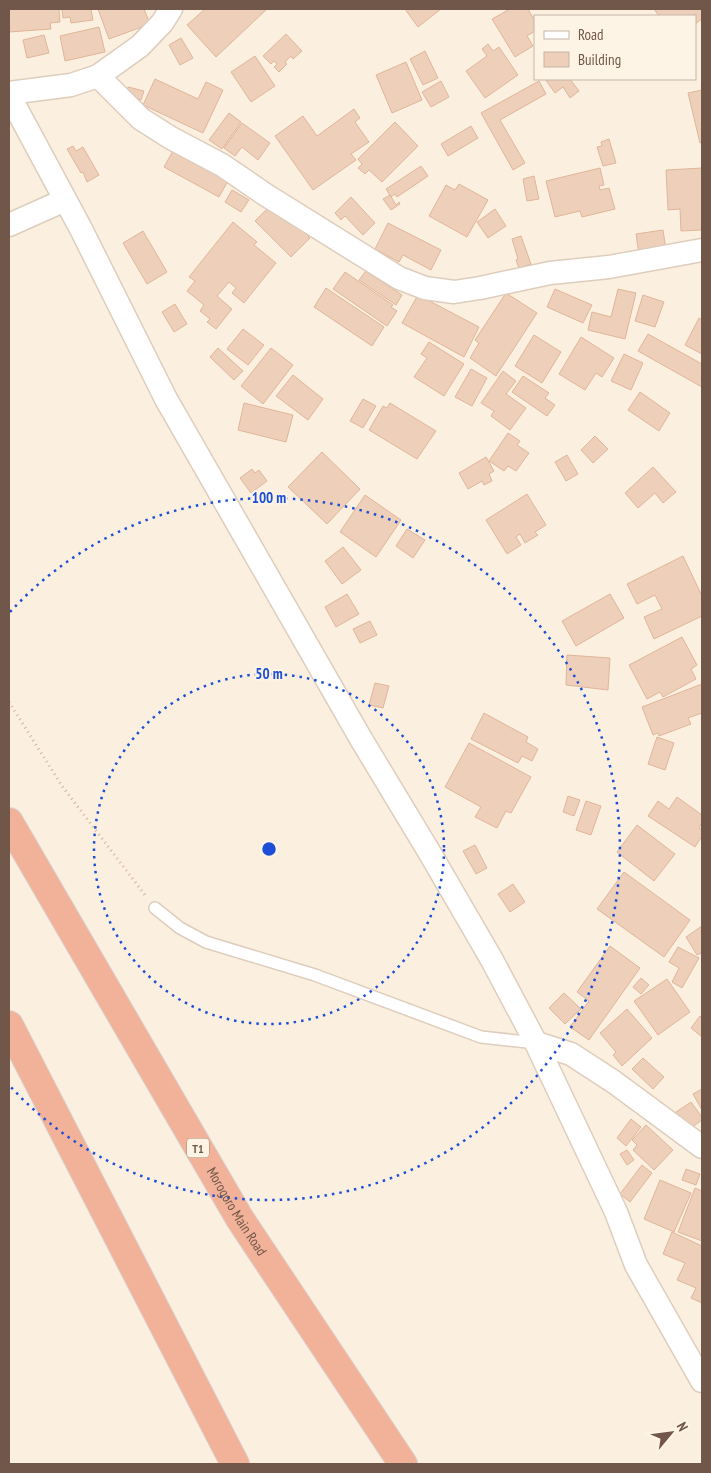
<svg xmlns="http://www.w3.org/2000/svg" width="711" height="1473" font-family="'PT Sans Narrow',sans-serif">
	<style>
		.building { fill: #eecfb9; stroke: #e0b59a }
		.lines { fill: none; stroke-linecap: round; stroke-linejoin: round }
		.lane-casing { stroke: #decdbd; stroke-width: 14 }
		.street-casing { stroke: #decdbd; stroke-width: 25 }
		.highway-casing { stroke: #dad3d0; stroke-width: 30 }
		.path { stroke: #d3b29d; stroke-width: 3; stroke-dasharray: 1 4; stroke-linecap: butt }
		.lane { stroke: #fff; stroke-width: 11 }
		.street { stroke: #fff; stroke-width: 22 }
		.highway { stroke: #f2b199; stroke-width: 28 }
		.ring { fill: none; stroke: #1d4ed8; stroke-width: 2.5; stroke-dasharray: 2.5 5 }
		.labels { text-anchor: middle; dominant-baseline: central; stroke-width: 4; stroke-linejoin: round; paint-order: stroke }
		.shield { fill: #fef4e6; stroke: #9b8678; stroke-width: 1 }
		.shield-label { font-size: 12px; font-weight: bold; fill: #705749 }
		.street-label { font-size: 14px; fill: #705749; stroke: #fef4e6 }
		.centre { fill: #1d4ed8; stroke: #fef4e6; stroke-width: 2.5 }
		.ring-label { font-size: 15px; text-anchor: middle; font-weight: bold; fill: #1d4ed8; stroke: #fef4e6; stroke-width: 4; stroke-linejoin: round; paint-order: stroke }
	</style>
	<rect width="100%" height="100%" fill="#fbf0e0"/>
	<g class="building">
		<path d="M9 9H59L60 22 50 23 51 29 9 32Z"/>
		<path d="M62 9H91L93 20 71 23 70 17 63 18Z"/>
		<path d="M98 9H144L150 24 109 39Z"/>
		<path d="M205 9H267L216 57 187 25Z"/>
		<path d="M405 9H441L418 27Z"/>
		<path d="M510 9H528L535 21V31L527 36 533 46 515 57 492 19Z"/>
		<path d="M654 9H702V19L695 24V16H686L685 15 683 16H659Z"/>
		<path d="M99 27 105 52 65 61 60 36Z"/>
		<path d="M286 34 302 51 293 59 291 56 285 62 287 64 279 72 274 67 277 64 274 61 271 64 263 56Z"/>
		<path d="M44 35 49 53 27 58 23 40Z"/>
		<path d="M181 38 193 58 180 65 169 45Z"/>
		<path d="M488 44 493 51 499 47 518 75 485 98 466 71 487 56 482 49Z"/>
		<path d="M425 51 438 78 423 85 410 59Z"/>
		<path d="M255 56 275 86 251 102 231 72Z"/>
		<path d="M406 62 422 100 392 113 376 75Z"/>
		<path d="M155 79 198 99 206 82 223 90 203 133 143 105Z"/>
		<path d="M545 79H570L579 91 570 98 563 87 555 93Z"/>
		<path d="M441 81 449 97 431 107 422 92Z"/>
		<path d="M539 81 546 94 500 120 525 163 513 170 481 113Z"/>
		<path d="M128 87 144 91 141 100 125 96Z"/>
		<path d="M702 90V142L700 143 688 93Z"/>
		<path d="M354 109 360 118 355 122 369 142 351 154 356 160 313 190 275 136 303 116 317 136Z"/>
		<path d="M229 113 241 122 222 149 209 140Z"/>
		<path d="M395 122 418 146 382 182 369 170 365 174 358 168 362 164 358 159Z"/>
		<path d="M242 123 270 143 258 160 242 147 235 156 224 148Z"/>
		<path d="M471 126 478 138 448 156 441 144Z"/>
		<path d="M609 139 616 163 603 166 597 147 602 146 601 142Z"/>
		<path d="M73 146 76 151 83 147 99 175 87 182 83 172 81 173 67 149Z"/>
		<path d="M174 149 229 179 219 197 164 167Z"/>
		<path d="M421 166 428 176 397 197 395 194 391 197 386 189Z"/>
		<path d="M600 168 604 185 599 186 600 190 609 188 615 209 582 217 580 211 555 217 546 181Z"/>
		<path d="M702 168V230L681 231 680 209 668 210 666 170Z"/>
		<path d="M534 176 539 199 527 201 523 179Z"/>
		<path d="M459 184 488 200 467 237 429 216 446 185 455 190Z"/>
		<path d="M232 190 249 200 241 212 225 202Z"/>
		<path d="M390 195 396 205 399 202 400 204 391 210 383 199Z"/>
		<path d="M351 197 375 223 363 235 345 216 341 220 335 213Z"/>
		<path d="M274 202 310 238 291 257 255 221Z"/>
		<path d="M495 209 506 226 488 238 477 222Z"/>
		<path d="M233 222 257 242 254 245 276 263 244 303 232 293 236 288 229 282 217 296 232 309 216 329 207 322 210 319 200 311 204 305 187 291 195 281 189 277Z"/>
		<path d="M388 223 441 250 431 270 403 255 399 262 375 249Z"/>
		<path d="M663 230 666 250 639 254 636 234Z"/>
		<path d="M143 231 167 272 147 284 123 243Z"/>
		<path d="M521 236 531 264 519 268 516 260 518 259 512 239Z"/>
		<path d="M366 271 402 295 396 305 359 280Z"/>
		<path d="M345 272 393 305 391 307 397 311 387 326 333 289Z"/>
		<path d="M326 288 384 327 372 346 314 307Z"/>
		<path d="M555 289 592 305 583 323 547 307Z"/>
		<path d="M618 289 636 293 625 339 588 330 592 312 611 317Z"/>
		<path d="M506 293 537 313 496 376 470 358 479 343 475 340Z"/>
		<path d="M418 295 479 327 464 357 402 323Z"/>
		<path d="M643 295 664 302 655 327 635 321Z"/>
		<path d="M175 304 187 324 174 332 162 312Z"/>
		<path d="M699 318 702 320V354L685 345Z"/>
		<path d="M243 329 264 345 248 365 227 349Z"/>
		<path d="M648 334 702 364V387L638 351Z"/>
		<path d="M534 335 561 352 542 383 515 366Z"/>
		<path d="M581 337 614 358 602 377 596 373 585 390 559 374Z"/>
		<path d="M429 342 464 364 444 396 414 377 427 358 421 354Z"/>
		<path d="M218 348 243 371 234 380 210 357Z"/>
		<path d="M271 348 293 365 263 404 241 386Z"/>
		<path d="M624 354 643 363 631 390 611 381Z"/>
		<path d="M471 369 487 378 472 406 455 397Z"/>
		<path d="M503 371 516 381 506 394 526 408 510 430 491 416 494 411 481 403Z"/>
		<path d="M293 375 323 399 308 420 276 396Z"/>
		<path d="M523 376 549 393 545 398 555 405 547 416 512 392Z"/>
		<path d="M640 392 670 413 659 431 628 410Z"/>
		<path d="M363 399 376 406 363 428 350 421Z"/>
		<path d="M244 403 293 415 286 442 238 430Z"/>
		<path d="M390 403 436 431 417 459 369 430 383 406 387 408Z"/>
		<path d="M508 433 520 441 517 445 529 453 516 471 508 466 504 471 489 461Z"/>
		<path d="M595 436 608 449 593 463 581 450Z"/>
		<path d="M322 452 360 489 327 524 288 487Z"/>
		<path d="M567 455 578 474 566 481 555 462Z"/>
		<path d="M486 457 494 471 489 474 492 481 484 485 482 481 468 489 459 473Z"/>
		<path d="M653 467 676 492 663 503 655 493 638 508 625 493Z"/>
		<path d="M252 469 255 473 259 470 267 481 251 493 240 478Z"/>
		<path d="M527 494 546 525 535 532 538 535 525 543 520 534 516 537 521 545 507 554 486 520Z"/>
		<path d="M365 495 401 520 376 557 340 532Z"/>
		<path d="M407 529 425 540 413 558 396 546Z"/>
		<path d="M343 547 361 570 342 584 325 561Z"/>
		<path d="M683 556 702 596V616L654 639 644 617 662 609 655 595 637 604 627 584Z"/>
		<path d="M347 594 359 614 336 627 325 607Z"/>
		<path d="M610 594 624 618 576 646 562 621Z"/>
		<path d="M370 621 377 635 360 643 353 629Z"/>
		<path d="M682 637 697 665 691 669 696 679 663 697 660 692 647 699 629 665Z"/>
		<path d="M567 655 610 658 608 690 566 685Z"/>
		<path d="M375 683 389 686 383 708 369 705Z"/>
		<path d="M702 684V713L688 718 691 724 659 736 658 733 653 735 642 707Z"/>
		<path d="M484 713 528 737 526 742 538 749 532 761 522 756 518 763 471 739Z"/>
		<path d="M657 737 674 743 665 770 648 764Z"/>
		<path d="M469 743 531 777 511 813 506 811 497 828 475 817 481 807 445 787Z"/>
		<path d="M568 796 580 800 574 816 563 812Z"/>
		<path d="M677 797 702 815V823L699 828 702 830V836L695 847 648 816 658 801 669 809Z"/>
		<path d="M586 801 601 806 591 835 576 830Z"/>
		<path d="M637 825 675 854 654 881 617 852Z"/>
		<path d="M475 845 487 868 476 874 463 851Z"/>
		<path d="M624 872 690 920 664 957 597 909Z"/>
		<path d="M513 884 525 902 510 912 498 894Z"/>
		<path d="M702 926V955L701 953 697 955 686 937Z"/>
		<path d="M610 946 640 968 589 1040 570 1027 589 1001 577 992Z"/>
		<path d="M678 947 699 958 682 988 672 982 679 968 669 962Z"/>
		<path d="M641 978 649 985 641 994 633 987Z"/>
		<path d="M667 979 690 1012 658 1035 634 1001Z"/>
		<path d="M564 993 581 1009 565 1024 549 1008Z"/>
		<path d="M627 1009 652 1038 622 1066 613 1055 616 1052 600 1033Z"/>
		<path d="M700 1016 702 1018V1037L691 1028Z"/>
		<path d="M643 1058 664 1077 653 1089 632 1069Z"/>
		<path d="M702 1089V1110L693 1094Z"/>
		<path d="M691 1102 702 1117V1120L688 1130 676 1112Z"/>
		<path d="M631 1119 641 1127 626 1146 617 1138Z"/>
		<path d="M646 1125 673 1150 654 1170 633 1150 637 1145 632 1140Z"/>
		<path d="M627 1150 634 1160 627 1165 620 1154Z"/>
		<path d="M642 1165 652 1173 630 1202 620 1194Z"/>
		<path d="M686 1169 700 1174 696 1185 682 1180Z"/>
		<path d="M660 1180 691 1193 674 1232 644 1219Z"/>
		<path d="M695 1188 702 1191V1241L678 1232Z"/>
		<path d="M672 1232 702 1246V1303L691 1298 696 1288 677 1280 685 1263 663 1254Z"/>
	</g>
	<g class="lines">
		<defs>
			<path id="lane" d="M155 908 180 928 206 942 315 975 481 1037 536 1043"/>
			<g id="street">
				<path d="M98 76 141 119 171 138 222 165 266 195 399 278 425 288 454 292 480 288 550 273 609 267 702 250"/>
				<path d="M9 93 71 85 98 76 140 46 162 23 171 9"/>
				<path d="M9 95 81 229 166 399 361 739 431 855 492 960 536 1043 616 1212 636 1265 702 1381"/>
				<path d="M9 225 65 200"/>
				<path d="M536 1043 571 1054 614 1082 702 1147"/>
			</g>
			<g id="highway">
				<path id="s1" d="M9 822 240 1219 403 1464"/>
				<path d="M9 1025 235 1464"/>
			</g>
		</defs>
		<use href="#lane" class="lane-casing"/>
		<use href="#street" class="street-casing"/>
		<use href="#highway" class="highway-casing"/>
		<path class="path" d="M9 702 62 786 145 895"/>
		<use href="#lane" class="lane"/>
		<use href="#street" class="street"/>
		<use href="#highway" class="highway"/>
	</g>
	<g class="ring">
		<circle cx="269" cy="849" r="175"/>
		<path d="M10 612A351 351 0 1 1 10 1086"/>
	</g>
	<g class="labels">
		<rect class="shield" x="187" y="1138.5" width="22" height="19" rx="4"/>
		<g class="shield-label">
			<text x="198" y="1148">T1</text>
		</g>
		<g class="street-label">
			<text stroke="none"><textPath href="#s1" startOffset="451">Morogoro Main Road</textPath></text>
		</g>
	</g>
	<circle cx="269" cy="849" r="8" class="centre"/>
	<g class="ring-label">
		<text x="269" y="503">100 m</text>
		<text x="269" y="679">50 m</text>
	</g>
	<rect width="711" height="1473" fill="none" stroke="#705749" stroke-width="20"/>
	<rect x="534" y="15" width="162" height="65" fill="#fef4e6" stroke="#c5b5a7"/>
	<rect x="544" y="31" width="25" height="8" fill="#ffffff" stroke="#c5b5a7"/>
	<text x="578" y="40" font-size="15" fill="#705749">Road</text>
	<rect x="544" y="52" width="25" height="15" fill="#eecfb9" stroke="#c5b5a7"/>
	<text x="578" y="65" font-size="15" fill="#705749">Building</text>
	<g transform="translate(671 1433) rotate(61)" stroke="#fef4e6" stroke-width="4" paint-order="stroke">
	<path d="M0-4L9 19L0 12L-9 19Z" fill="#705749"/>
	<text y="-8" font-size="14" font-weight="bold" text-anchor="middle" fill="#705749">N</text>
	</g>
</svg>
